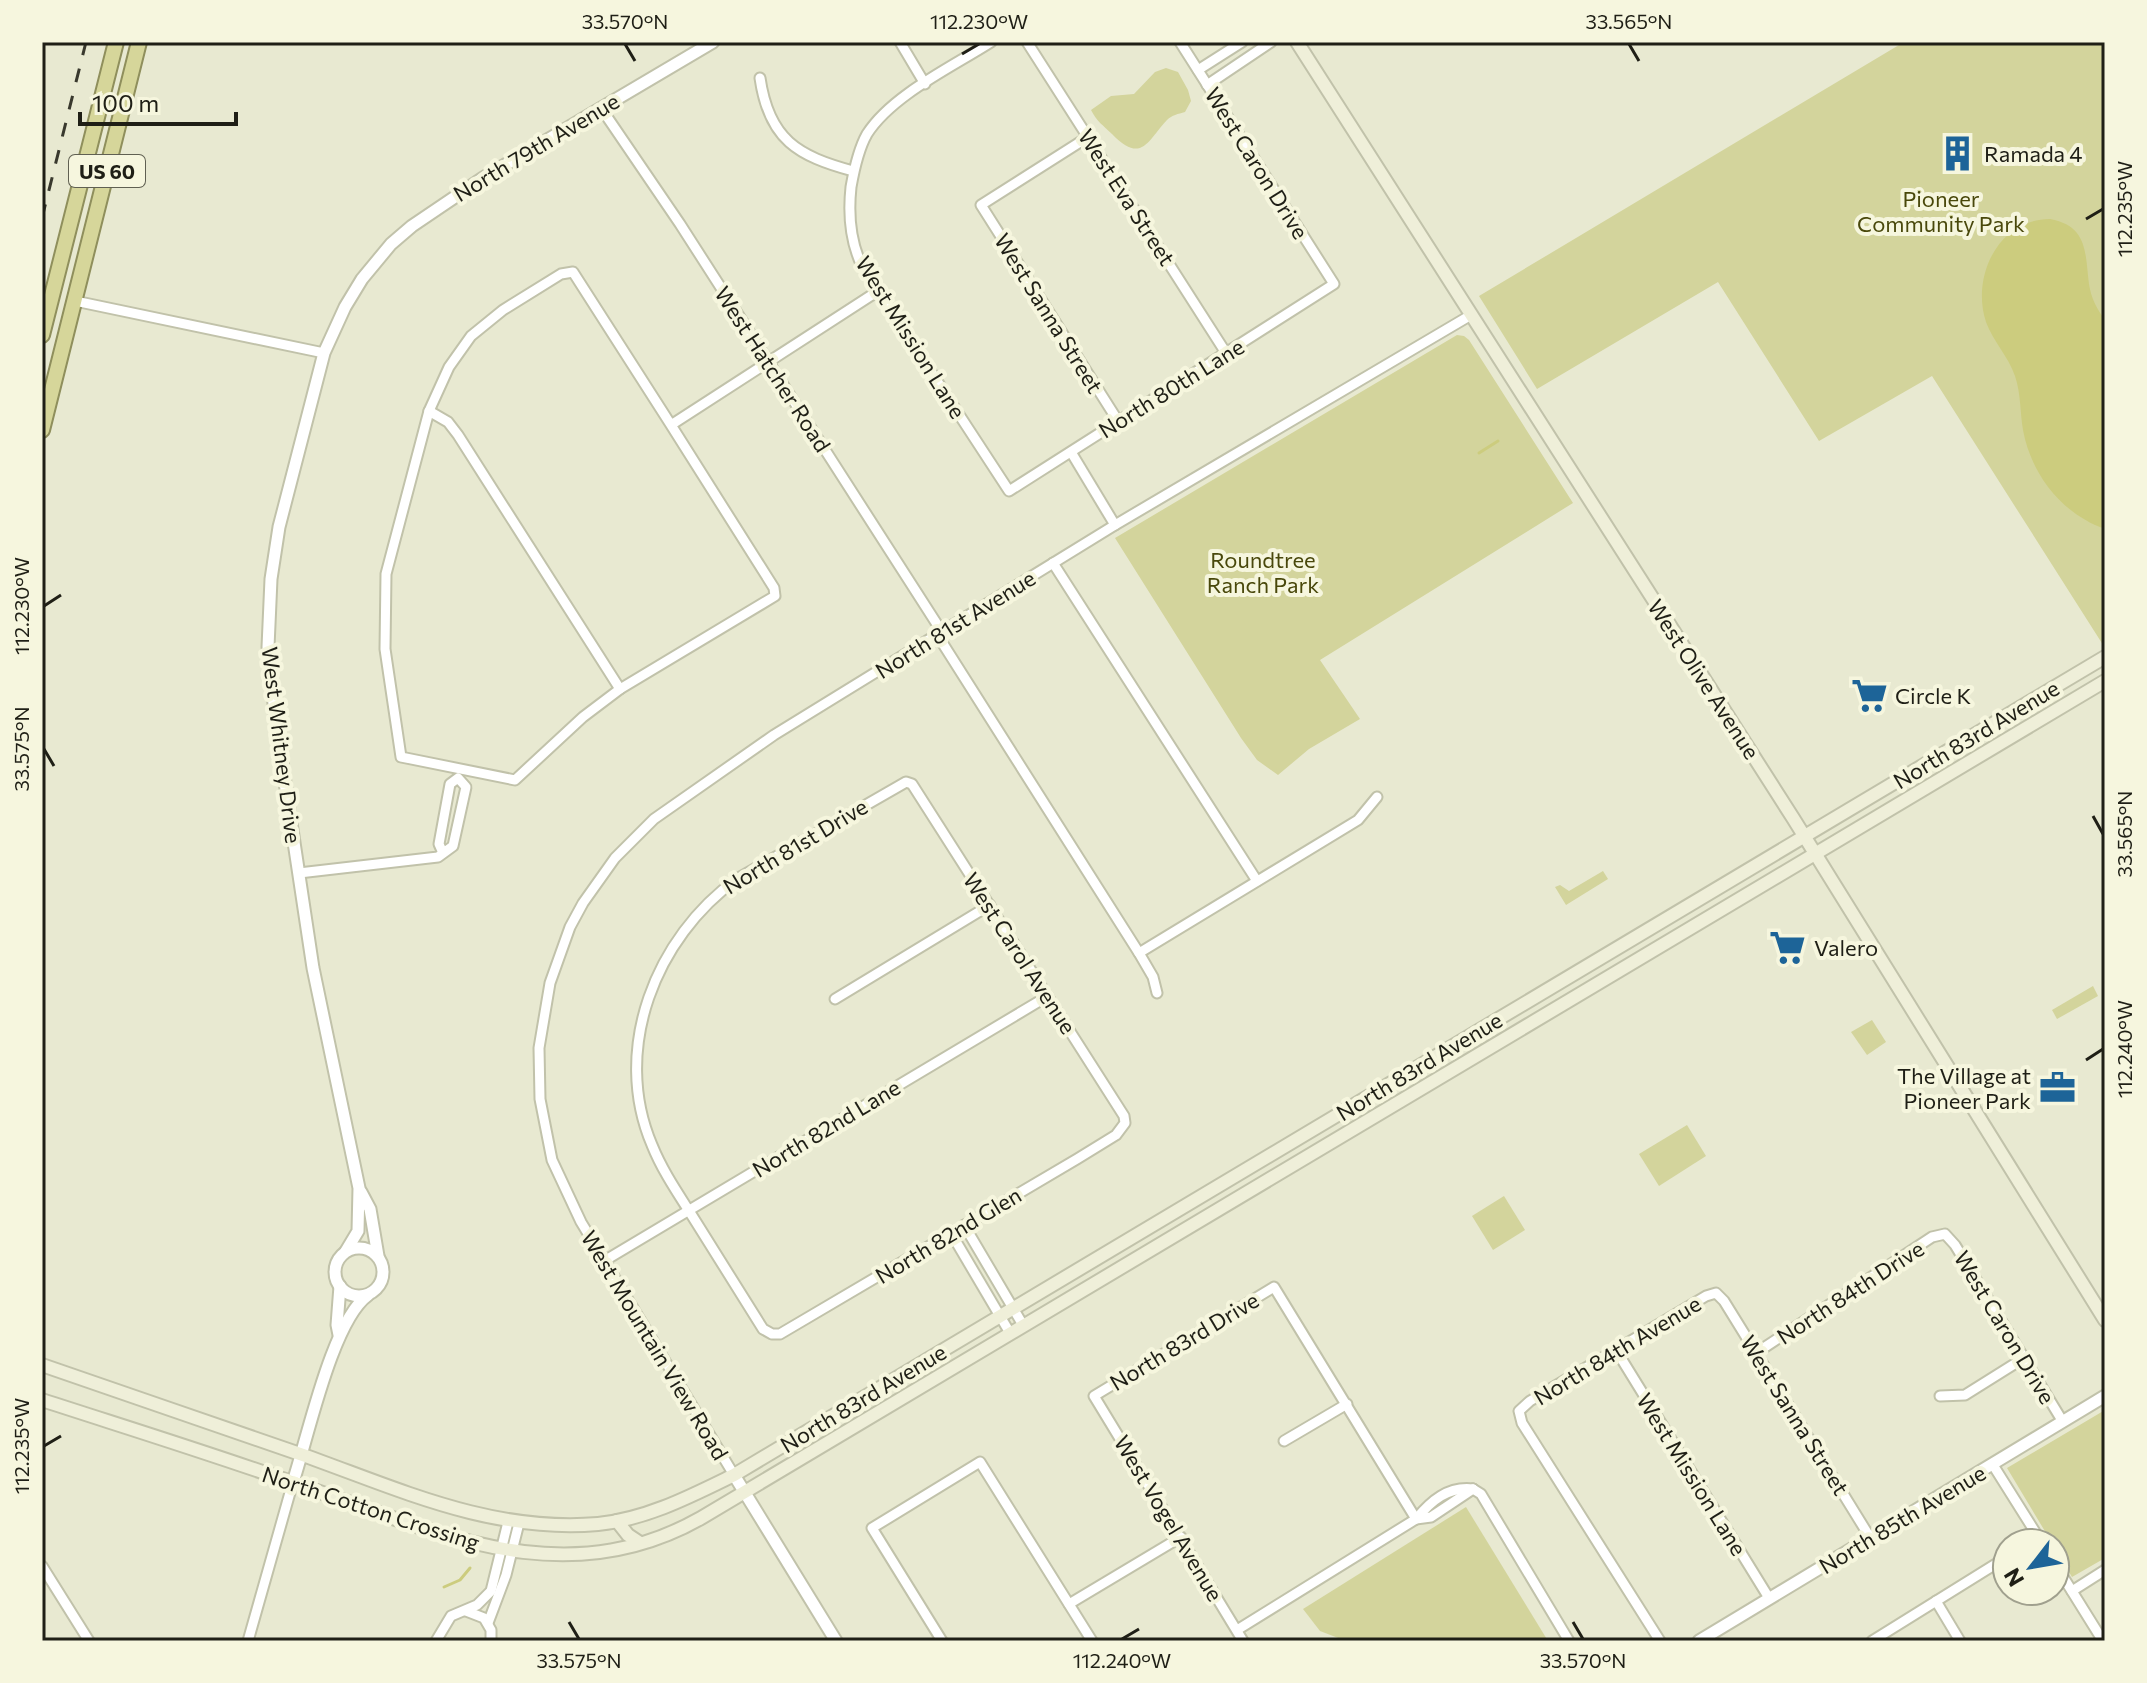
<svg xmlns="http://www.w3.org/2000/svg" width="2147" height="1683" font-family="Commissioner,sans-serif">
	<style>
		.green { fill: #d3d49c }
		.water { fill: #cccc7e }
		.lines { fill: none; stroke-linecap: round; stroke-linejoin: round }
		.stream { stroke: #cccc7e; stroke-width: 3 }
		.minor-casing { stroke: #c1c2aa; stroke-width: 13 }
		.tertiary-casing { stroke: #c1c2aa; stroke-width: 15 }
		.secondary-casing { stroke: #c1c2aa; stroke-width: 16 }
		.trunk-casing { stroke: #8f8f5c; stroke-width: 18 }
		.minor { stroke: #fff; stroke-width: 9 }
		.tertiary { stroke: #fff; stroke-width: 11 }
		.secondary { stroke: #efefd9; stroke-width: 12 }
		.trunk { stroke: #d6d69a; stroke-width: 14 }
		.rail { stroke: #39392e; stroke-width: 3; stroke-dasharray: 14 14; stroke-linecap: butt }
		.ticks { fill: none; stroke: #1f1f16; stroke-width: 3 }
		.labels { text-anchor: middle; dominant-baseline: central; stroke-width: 8; stroke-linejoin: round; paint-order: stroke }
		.shield { fill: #f6f6de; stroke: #606052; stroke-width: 2 }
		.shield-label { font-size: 20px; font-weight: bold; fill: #1f1f16 }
		.street-label { font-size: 22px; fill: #1f1f16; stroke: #f6f6de }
		.poi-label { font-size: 22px; fill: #1f1f16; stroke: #f6f6de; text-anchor: start }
		.park-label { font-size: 22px; fill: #49480b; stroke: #f6f6de }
		.neatline { fill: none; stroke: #1f1f16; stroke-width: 3 }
		.ticks-label { font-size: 20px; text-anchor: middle; fill: #1f1f16 }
	</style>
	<rect width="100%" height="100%" fill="#e8e9d1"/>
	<g class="green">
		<path d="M1904 42H2105V648L1932 376 1819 441 1718 282 1537 389 1479 296Z"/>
		<path d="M1166 68 1178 72 1188 90 1191 101 1185 112C1178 114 1172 115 1167 120 1148 140 1142 165 1112 134 1103 125 1097 122 1091 110L1111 96 1134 94 1155 72Z"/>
		<path d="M1457 335 1464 336 1469 340 1573 503 1320 660 1360 719 1309 749 1278 775 1257 760 1241 738 1115 538Z"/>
		<path d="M1603 871 1608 879 1566 905 1555 887 1560 885 1569 891Z"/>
		<path d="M2093 986 2098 996 2057 1019 2052 1010Z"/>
		<path d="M1872 1020 1886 1042 1867 1055 1851 1032Z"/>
		<path d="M1687 1125 1706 1156 1659 1186 1639 1154Z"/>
		<path d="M1504 1196 1525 1230 1493 1250 1472 1216Z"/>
		<path d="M2105 1410V1558L2072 1577 2055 1549V1543H2052L2007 1468Z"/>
		<path d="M1466 1507 1548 1641H1346L1320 1631 1303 1609Z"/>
	</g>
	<path class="water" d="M2050 219C2089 226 2085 255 2089 284 2091 298 2097 309 2105 320V529C2062 514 2031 474 2023 430 2020 412 2021 394 2015 376 2008 356 1993 341 1986 322 1971 277 1998 219 2050 219Z"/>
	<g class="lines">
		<g class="stream">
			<path d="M1479 453 1498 441"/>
			<path d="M444 1587 460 1580 470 1568"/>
		</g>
		<defs>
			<g id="minor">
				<path d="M900 42 925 84"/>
				<path d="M991 42C952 67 892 95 867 134 858 150 854 170 851 187 848 215 850 241 862 266L1009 491 1334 284 1180 42"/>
				<path d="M1027 42 1226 353"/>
				<path d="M1198 70 1242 42"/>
				<path d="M760 78C769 140 798 156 853 171"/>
				<path d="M1207 85 1271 42"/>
				<path d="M601 108 680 224 942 632"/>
				<path d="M1088 137 981 205 1118 421"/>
				<path d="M75 301 324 353"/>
				<path d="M429 411 448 422 458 435 620 689"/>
				<path d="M671 425 573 272 561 274 503 310 471 336 449 367 429 411 386 574 385 649 401 757 515 780 583 717 620 689 775 596 774 588 671 425 878 291"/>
				<path d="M1071 452 1115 525"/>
				<path d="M1053 563 1257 881"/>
				<path d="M938 636 1139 953 1153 977 1157 993"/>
				<path d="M906 782 912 784 1124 1116 1125 1123 1116 1135 1077 1159 780 1334H772L763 1329C739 1291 715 1253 691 1214 677 1192 662 1170 652 1145 611 1049 656 937 737 879Z"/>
				<path d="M299 873 438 857 453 846 466 787 458 778 450 784 439 844 443 853"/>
				<path d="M1139 953 1358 820 1377 797"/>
				<path d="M835 999 990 905"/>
				<path d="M964 1225 1023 1325"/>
				<path d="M951 1233 1010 1333"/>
				<path d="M604 1261 1048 996"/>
				<path d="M1616 1350 1769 1598"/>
				<path d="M1756 1353 1932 1237 1945 1234 1955 1245 2063 1422"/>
				<path d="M1940 1396 1965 1395 2024 1358"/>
				<path d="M1284 1441 1347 1404"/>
				<path d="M1993 1465 2042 1543"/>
				<path d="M734 1475 581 1222 552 1160 540 1099 539 1048 550 983 570 927 583 903 615 858 654 819 774 735 1115 525 1471 315"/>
				<path d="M1473 1489 1481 1494 1569 1641"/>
				<path d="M1416 1519 1431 1517 1473 1489"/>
				<path d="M2055 1564 2103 1641"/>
				<path d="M42 1566 89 1641"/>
				<path d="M2072 1591 2105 1570"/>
				<path d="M1936 1601 1960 1641"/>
				<path d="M1069 1604 1181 1537"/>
				<path d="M466 1611 484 1618 491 1630V1641"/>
				<path d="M488 1623 506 1575 519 1523"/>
				<path d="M1237 1630 1416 1519C1431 1501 1448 1486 1473 1489"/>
				<path d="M248 1641 293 1482"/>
				<path d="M436 1641 451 1616 477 1605 491 1591 508 1522"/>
				<path d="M942 1641 872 1528 980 1462 1092 1641"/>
				<path d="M1243 1641 1094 1396 1274 1287 1416 1519"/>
				<path d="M1660 1641 1522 1423 1519 1411 1530 1401 1706 1296 1716 1293 1724 1301 1871 1539"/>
				<path d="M1872 1641 2007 1557"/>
			</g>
			<g id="tertiary">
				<path d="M361 1192 370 1209 378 1256"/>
				<circle cx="359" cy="1272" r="24"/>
				<path d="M346 1251 358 1231 359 1188 313 968 276 723 268 647 271 579 279 527 324 353 345 307 362 279 391 244 412 226 483 178 713 42"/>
				<path d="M339 1335 337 1325 340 1286"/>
				<path d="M734 1475 836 1641"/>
				<path d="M293 1482C308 1437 332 1321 368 1295"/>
				<path d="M1699 1641 2105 1396"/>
			</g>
			<g id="secondary">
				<path d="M1297 42 1793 818 2105 1320"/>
				<path d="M42 1365C128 1395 214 1424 300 1454 399 1489 490 1533 598 1524 647 1519 691 1496 734 1475L2105 657"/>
				<path d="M42 1400C125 1427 209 1453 291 1482 428 1528 560 1598 701 1518L2105 681"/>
				<path d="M617 1521 628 1535 640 1543"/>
			</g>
			<g id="trunk">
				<path d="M42 335 116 42"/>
				<path d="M42 430 139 42"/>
			</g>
		</defs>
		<use href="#minor" class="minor-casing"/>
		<use href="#tertiary" class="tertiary-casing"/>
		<use href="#secondary" class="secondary-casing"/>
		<use href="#trunk" class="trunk-casing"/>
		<use href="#minor" class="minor"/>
		<use href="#tertiary" class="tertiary"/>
		<use href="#secondary" class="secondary"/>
		<use href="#trunk" class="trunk"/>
		<path class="rail" d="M42 218 86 42"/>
	</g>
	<path class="ticks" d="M625 44 635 61M1629 44 1639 61M962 54 979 44M2086 219 2103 209M44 606 61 595M44 749 54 766M2093 816 2103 834M2086 1060 2103 1049M44 1446 61 1436M569 1622 579 1639M1573 1622 1583 1639M1122 1639 1139 1629"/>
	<defs>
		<symbol id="building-bare" viewBox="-9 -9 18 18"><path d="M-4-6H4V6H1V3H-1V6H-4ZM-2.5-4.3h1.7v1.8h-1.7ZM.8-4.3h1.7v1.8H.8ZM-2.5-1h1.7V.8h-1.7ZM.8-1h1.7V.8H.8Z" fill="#1d6498" stroke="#f6f6de" stroke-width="2.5" paint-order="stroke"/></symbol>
		<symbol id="supermarket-bare" viewBox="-9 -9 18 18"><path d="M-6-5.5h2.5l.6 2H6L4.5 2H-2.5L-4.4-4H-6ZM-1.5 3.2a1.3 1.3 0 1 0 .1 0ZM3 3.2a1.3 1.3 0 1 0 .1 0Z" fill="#1d6498" stroke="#f6f6de" stroke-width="2.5" paint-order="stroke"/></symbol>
		<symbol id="office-bare" viewBox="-9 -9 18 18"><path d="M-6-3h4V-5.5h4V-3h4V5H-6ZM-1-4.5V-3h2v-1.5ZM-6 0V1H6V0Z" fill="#1d6498" stroke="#f6f6de" stroke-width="2.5" paint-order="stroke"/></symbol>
	</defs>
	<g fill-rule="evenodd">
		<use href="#building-bare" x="1932" y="128" width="51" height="51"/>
		<use href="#supermarket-bare" x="1844" y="670" width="51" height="51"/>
		<use href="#supermarket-bare" x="1762" y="922" width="51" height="51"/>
		<use href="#office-bare" x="2032" y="1062" width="51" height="51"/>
	</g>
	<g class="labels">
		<rect class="shield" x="69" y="155" width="76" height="32" rx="6"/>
		<g class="shield-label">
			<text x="107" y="171">US 60</text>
		</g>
		<g class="street-label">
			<text transform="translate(536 147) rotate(-31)">North 79th Avenue</text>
			<text transform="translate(1257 163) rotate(58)">West Caron Drive</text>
			<text transform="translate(1127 197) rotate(57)">West Eva Street</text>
			<text transform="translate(1049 313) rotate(58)">West Sanna Street</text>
			<text transform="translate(911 337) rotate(58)">West Mission Lane</text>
			<text transform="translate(773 369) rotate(57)">West Hatcher Road</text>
			<text transform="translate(1171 388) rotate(-32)">North 80th Lane</text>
			<text transform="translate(955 624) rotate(-32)">North 81st Avenue</text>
			<text transform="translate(1704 679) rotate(57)">West Olive Avenue</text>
			<text transform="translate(1976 734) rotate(-31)">North 83rd Avenue</text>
			<text transform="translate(282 745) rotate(83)">West Whitney Drive</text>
			<text transform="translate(795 846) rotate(-31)">North 81st Drive</text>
			<text transform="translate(1020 953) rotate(57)">West Carol Avenue</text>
			<text transform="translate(1419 1066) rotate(-31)">North 83rd Avenue</text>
			<text transform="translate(826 1128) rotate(-31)">North 82nd Lane</text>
			<text transform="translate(948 1235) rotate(-31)">North 82nd Glen</text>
			<text transform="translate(1850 1292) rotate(-33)">North 84th Drive</text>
			<text transform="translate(2005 1327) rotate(59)">West Caron Drive</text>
			<text transform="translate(1184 1341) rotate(-31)">North 83rd Drive</text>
			<text transform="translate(655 1345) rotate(59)">West Mountain View Road</text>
			<text transform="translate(1617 1350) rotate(-31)">North 84th Avenue</text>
			<text transform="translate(863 1398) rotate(-31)">North 83rd Avenue</text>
			<text transform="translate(1795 1415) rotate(58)">West Sanna Street</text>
			<text transform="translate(1692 1474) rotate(58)">West Mission Lane</text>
			<text transform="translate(371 1508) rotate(18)">North Cotton Crossing</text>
			<text transform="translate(1169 1518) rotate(59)">West Vogel Avenue</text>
			<text transform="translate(1902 1519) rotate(-31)">North 85th Avenue</text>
		</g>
		<g class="poi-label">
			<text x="1984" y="153">Ramada 4</text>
			<text x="1895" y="695">Circle K</text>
			<text x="1814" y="947">Valero</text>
			<text x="2031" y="1075" text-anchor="end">The Village at<tspan x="2031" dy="25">Pioneer Park</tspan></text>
		</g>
		<g class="park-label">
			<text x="1941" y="198">Pioneer<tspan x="1941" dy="25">Community Park</tspan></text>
			<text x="1263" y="559">Roundtree<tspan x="1263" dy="25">Ranch Park</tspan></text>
		</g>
	</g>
	<rect width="2147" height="1683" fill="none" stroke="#f6f6de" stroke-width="88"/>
	<g transform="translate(2031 1567) rotate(239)"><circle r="38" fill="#f6f6de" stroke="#a0a08e" stroke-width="2"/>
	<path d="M0-6L14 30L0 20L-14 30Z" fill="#1d6498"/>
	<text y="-12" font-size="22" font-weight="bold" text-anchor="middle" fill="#1f1f16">N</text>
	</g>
	<path d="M80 112v12h156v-12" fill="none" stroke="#1f1f16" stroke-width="4"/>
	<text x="92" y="112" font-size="24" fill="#1f1f16" stroke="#f6f6de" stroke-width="6" paint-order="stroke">100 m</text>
	<rect x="44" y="44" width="2059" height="1595" class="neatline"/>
	<g class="ticks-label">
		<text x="625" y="29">33.570°N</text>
		<text x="979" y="29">112.230°W</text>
		<text x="1629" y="29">33.565°N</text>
		<text transform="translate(2125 209) rotate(-90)" y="7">112.235°W</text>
		<text transform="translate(22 606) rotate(-90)" y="7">112.230°W</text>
		<text transform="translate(22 749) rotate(-90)" y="7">33.575°N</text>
		<text transform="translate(2125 834) rotate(-90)" y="7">33.565°N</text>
		<text transform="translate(2125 1049) rotate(-90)" y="7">112.240°W</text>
		<text transform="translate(22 1446) rotate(-90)" y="7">112.235°W</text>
		<text x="579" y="1668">33.575°N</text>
		<text x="1122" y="1668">112.240°W</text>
		<text x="1583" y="1668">33.570°N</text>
	</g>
</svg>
